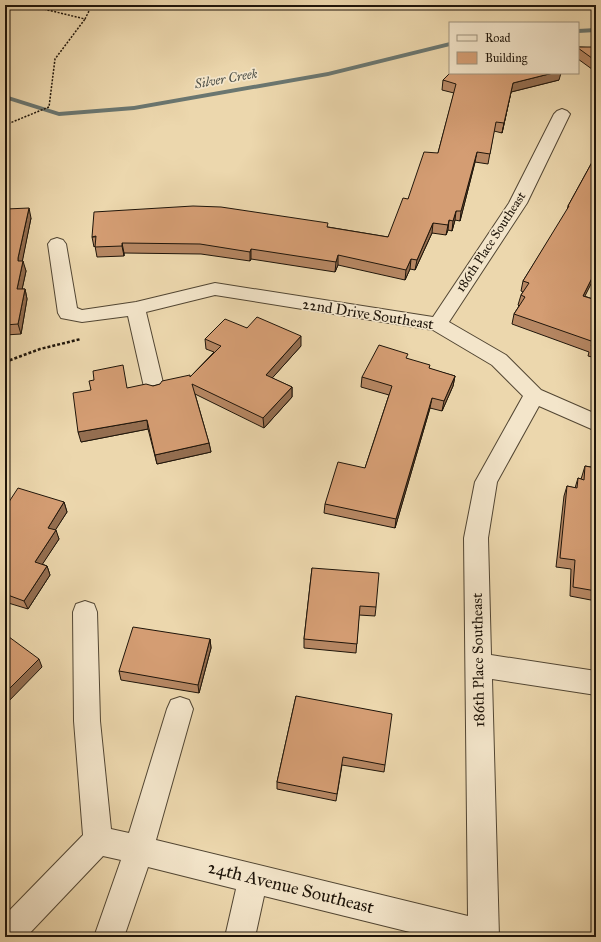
<svg xmlns="http://www.w3.org/2000/svg" width="601" height="942" font-family="'IM FELL Great Primer',serif">
	<style>
		.lines { fill: none; stroke-linecap: round; stroke-linejoin: round }
		.stream { fill: #6a7670; fill-rule: evenodd }
		.minor-casing { stroke: #524633; stroke-width: 2 }
		.path-far1 { stroke: #1f150a; stroke-width: 1.5; stroke-dasharray: 2 1.5; stroke-linecap: butt }
		.path { stroke: #1f150a; stroke-width: 2.5; stroke-dasharray: 3 2; stroke-linecap: butt }
		.minor { fill: #f3e5ca; fill-rule: evenodd }
		.wall { fill: #b68763; stroke: #1f150a }
		.shaded-wall { fill: #946e50; stroke: #1f150a }
		.building { fill: #d49d73; stroke: #1f150a }
		.labels { text-anchor: middle; dominant-baseline: central; stroke-width: 3.5; stroke-linejoin: round; paint-order: stroke }
		.far-water-label { font-size: 13px; font-style: italic; fill: #4b4e46; stroke: #f3e5ca }
		.far-street-label { font-size: 13px; fill: #1f150a; stroke: #f3e5ca }
		.street-label { font-size: 15px; fill: #1f150a; stroke: #f3e5ca }
		.near-street-label { font-size: 18px; fill: #1f150a; stroke: #f3e5ca }
	</style>
	<rect width="100%" height="100%" fill="#ecd7ad"/>
	<filter id="stains"><feTurbulence type="fractalNoise" baseFrequency=".005" numOctaves="4"/><feColorMatrix values="0 0 0 0 .2 0 0 0 0 .09 0 0 0 0 .02 0 0 0 .5 -.17"/></filter>
	<radialGradient id="worn" r=".72"><stop offset=".6" stop-color="#630" stop-opacity="0"/><stop offset="1" stop-color="#630" stop-opacity=".3"/></radialGradient>
	<g class="lines">
		<g class="stream">
			<path d="M596 28V32L578 33V29Z"/>
			<path d="M450 42V46L328 76 134 110 59 116 5 99V95L59 112 134 106 328 72Z"/>
		</g>
		<defs>
			<path id="minor" d="M562 109 567 111 570 114 527 203 449 322 506 355 541 390 596 414V431L539 406 497 482 488 538 491 655 596 671V695L492 679 499 937H430L264 896 255 937H225L236 889 148 867 124 937H94L121 860 103 856 26 937H5V915L83 835 74 721 73 612 76 604 85 601 94 604 97 612 100 721 111 829 129 833 167 709 171 700 180 697 189 700 193 709 156 840 468 916 464 538 475 482 523 396 492 365 433 330 215 295 146 312 164 387 161 392 154 394 147 392 144 387 128 316 82 322 61 318 58 313 48 244 51 240 57 238 63 240 66 244 77 308 82 310 136 302 215 283 433 317 509 203 554 114 557 111Z"/>
		</defs>
		<use href="#minor" class="minor-casing"/>
		<g class="path-far1">
			<path d="M27 5 85 19 92 5"/>
			<path d="M5 125 49 107 55 59 85 19"/>
		</g>
		<path class="path" d="M5 362 40 349 81 339"/>
		<use href="#minor" class="minor"/>
	</g>
	<g class="wall">
		<path d="M578 47 596 48V72L578 59Z"/>
		<path d="M443 80H559L511 92 502 133 494 131 488 164 475 162 460 221 455 220 452 231 448 230 446 235 432 233 415 270 410 269 405 280 338 265 335 272 251 259 250 261 201 254 124 253V256L97 257 95 246 94 247 92 237 328 227 388 237 408 199 438 153 454 93 442 90Z"/>
		<path d="M596 155V274L584 296 596 300V358L588 356 589 352 512 324 514 314 519 306 518 305 521 295 523 292 521 291 523 281 567 211 568 206Z"/>
		<path d="M5 206 8 209 31 218 22 261 26 271 22 289H25L27 299 21 334 5 335Z"/>
		<path d="M247 328 301 346 272 378 292 387V397L264 428 195 394 209 443 211 452 157 464 148 429 81 442 128 388 153 386 190 377 214 352 206 349 205 339Z"/>
		<path d="M408 359 430 369 455 376 453 386 442 411 430 408 395 528 324 513 325 504 365 468 389 395 361 387 362 377Z"/>
		<path d="M585 466 596 468V601L570 596 571 569 556 567 564 496 567 486 575 488 578 478 581 479 582 476Z"/>
		<path d="M64 502 67 512 55 530 59 539 42 564 47 566 50 575 28 609 5 602V508Z"/>
		<path d="M312 568 376 607 375 616 359 615 356 653 304 648V639Z"/>
		<path d="M210 639 211 648 199 693 121 680 119 671Z"/>
		<path d="M296 696 385 765 384 772 342 765 336 801 277 789V782Z"/>
	</g>
	<g class="shaded-wall">
		<path d="M553 73H561L559 80 511 92 502 133 513 83Z"/>
		<path d="M477 152 475 162 460 221 461 211Z"/>
		<path d="M29 208 31 218 21 268 18 261V258Z"/>
		<path d="M456 211 455 220 452 231 453 221Z"/>
		<path d="M449 220 448 230 446 235Z"/>
		<path d="M433 223 432 233 415 270 417 260Z"/>
		<path d="M122 243 124 253V256L122 246Z"/>
		<path d="M251 249V259L250 261V252Z"/>
		<path d="M338 255V265L335 272 336 262Z"/>
		<path d="M411 259 410 269 405 280 406 270Z"/>
		<path d="M23 261 26 271 20 299 17 289Z"/>
		<path d="M596 270V274L580 306 583 296Z"/>
		<path d="M25 289 27 299 21 334 18 324Z"/>
		<path d="M301 336V346L266 385V375Z"/>
		<path d="M455 376 453 386 442 411 444 401Z"/>
		<path d="M292 387V397L264 428 263 418Z"/>
		<path d="M432 398 430 408 395 528 396 519Z"/>
		<path d="M147 420 148 429 81 442 78 432Z"/>
		<path d="M209 443 211 452 157 464 155 455Z"/>
		<path d="M64 502 67 512 51 537 48 528Z"/>
		<path d="M56 530 59 539 38 571 35 562Z"/>
		<path d="M47 566 50 575 28 609 24 601Z"/>
		<path d="M210 639 211 648 199 693 198 685Z"/>
		<path d="M39 659 42 667 5 705V693Z"/>
	</g>
	<g class="building">
		<path d="M578 47H591L596 48V61L578 48Z"/>
		<path d="M450 73H553L513 83 504 123 496 122 490 154 477 152 461 211H456L453 221 449 220 448 225 433 223 417 260 411 259 406 270 338 255 336 262 251 249 250 252 200 244 122 243V246L95 247 96 236 92 237 94 212 193 206 221 207 328 223 327 227 388 237 403 198 408 199 424 152 438 153 456 84 443 80Z"/>
		<path d="M596 155V270L583 296 596 300V347L591 346 594 342 514 314 525 297 521 295 529 283 523 281 569 206H568Z"/>
		<path d="M5 206H7L6 209 29 208 18 258V261H23L17 289H25L18 324 5 325Z"/>
		<path d="M257 317 301 336 266 375 292 387 263 418 192 384 209 443 155 455 147 420 78 432 73 393 91 390 89 381 94 380 93 371 123 365 127 388 146 384 153 386 160 384 162 381 190 375V377L221 346 205 339 225 319 247 328Z"/>
		<path d="M379 345 408 354 406 358 430 365 429 368 455 376 444 401 432 398 396 519 325 504 338 462 365 468 392 386 362 377Z"/>
		<path d="M585 466 596 468V591L573 587 575 560 560 558 567 486 577 488 578 478 584 480Z"/>
		<path d="M18 488 64 502 48 528 56 530 35 562 47 566 24 601 5 594V508Z"/>
		<path d="M312 568 379 573 376 607 360 606 357 644 304 639Z"/>
		<path d="M133 627 210 639 198 685 119 671Z"/>
		<path d="M5 634 39 659 5 693Z"/>
		<path d="M296 696 392 714 385 765 343 757 337 794 277 782Z"/>
	</g>
	<g class="labels">
		<g class="far-water-label">
			<text transform="translate(226 79) rotate(-10)">Silver Creek</text>
		</g>
		<g class="far-street-label">
			<text transform="translate(491 242) rotate(-57)">186th Place Southeast</text>
		</g>
		<g class="street-label">
			<text transform="translate(368 314) rotate(9)">22nd Drive Southeast</text>
			<text transform="translate(478 660) rotate(-91)">186th Place Southeast</text>
		</g>
		<g class="near-street-label">
			<text transform="translate(291 887) rotate(14)">24th Avenue Southeast</text>
		</g>
	</g>
	<rect width="601" height="942" fill="none" stroke="#ecd7ad" stroke-width="20"/>
	<rect x="6" y="6" width="589" height="930" fill="none" stroke="#1f150a" stroke-width="2"/>
	<rect x="10" y="10" width="581" height="922" fill="none" stroke="#1f150a"/>
	<rect x="449" y="22" width="130" height="52" fill="#f3e5ca" stroke="#9e927d"/>
	<rect x="457" y="35" width="20" height="6" fill="#f3e5ca" stroke="#9e927d"/>
	<text x="485" y="42" font-size="12" fill="#1f150a">Road</text>
	<rect x="457" y="52" width="20" height="12" fill="#d49d73" stroke="#9e927d"/>
	<text x="485" y="62" font-size="12" fill="#1f150a">Building</text>
	<rect width="100%" height="100%" filter="url(#stains)"/>
	<rect width="100%" height="100%" fill="url(#worn)"/>
</svg>
